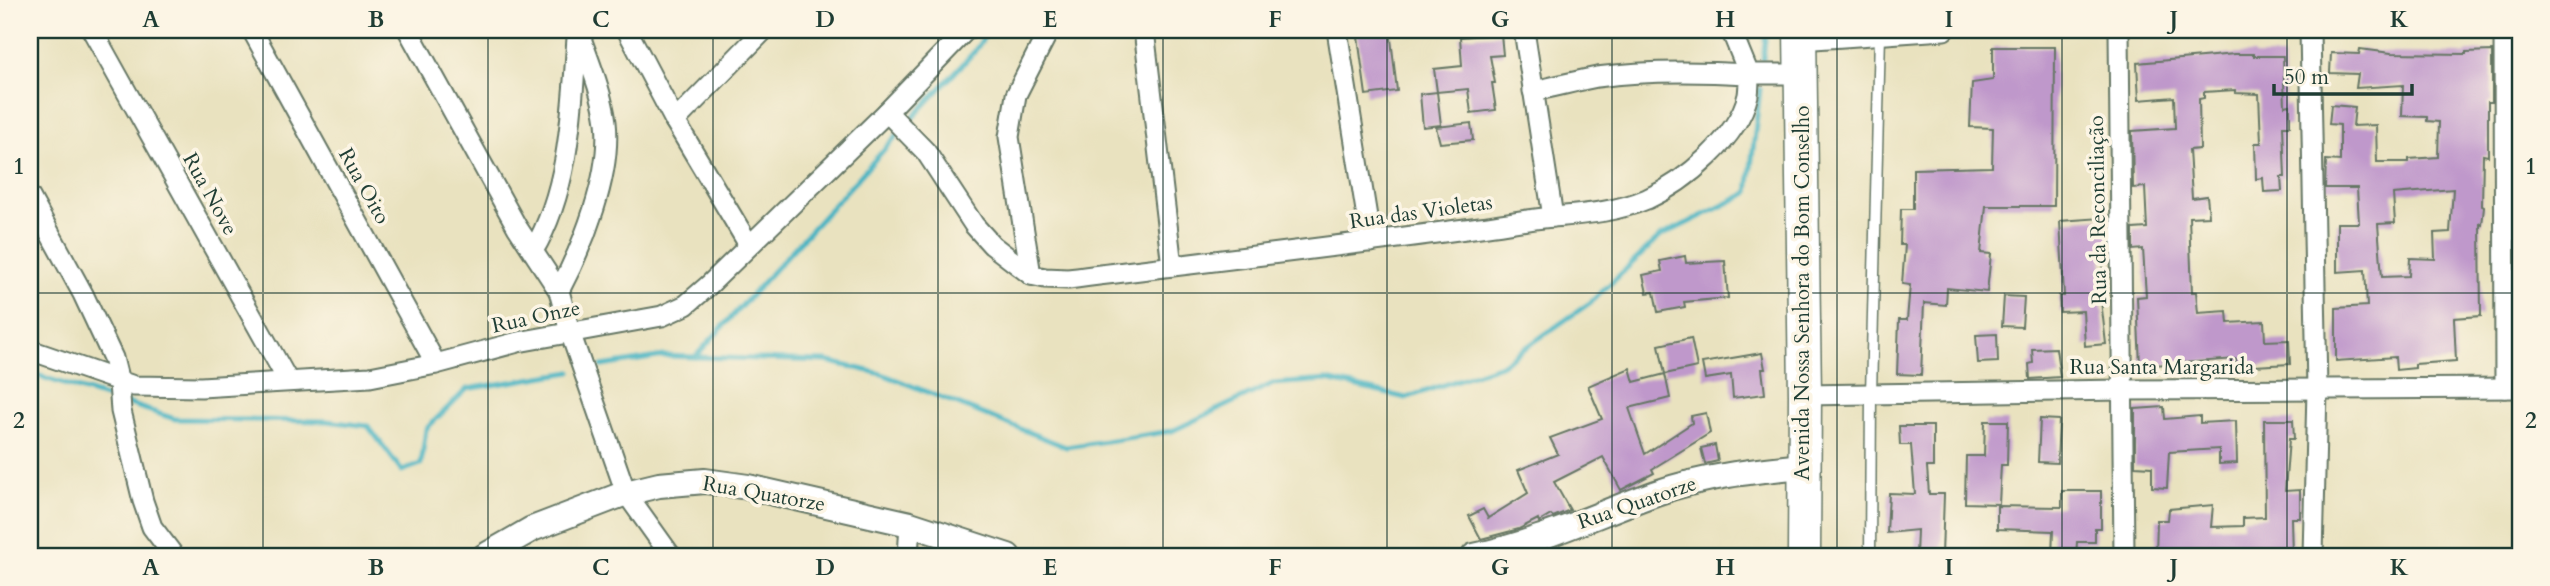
<svg xmlns="http://www.w3.org/2000/svg" width="2550" height="586" font-family="Cardo,serif">
	<style>
		.lines { fill: none; stroke-linecap: round; stroke-linejoin: round }
		.stream { stroke: #46b4c2; stroke-width: 5 }
		.building { fill: #bf98cb; fill-rule: evenodd }
		.service-casing { stroke: #667765; stroke-width: 13 }
		.minor-casing { stroke: #667765; stroke-width: 23 }
		.tertiary-casing { stroke: #667765; stroke-width: 28 }
		.primary-casing { stroke: #667765; stroke-width: 35 }
		.service { stroke: #fff; stroke-width: 10 }
		.minor { stroke: #fff; stroke-width: 19 }
		.tertiary { stroke: #fff; stroke-width: 24 }
		.primary { stroke: #fff; stroke-width: 32 }
		.grid { fill: none; stroke: #1f3d34; stroke-width: 2; stroke-opacity: 0.55 }
		.labels { text-anchor: middle; dominant-baseline: central; stroke-width: 7; stroke-linejoin: round; paint-order: stroke }
		.street-label { font-size: 21px; fill: #1f3d34; stroke: #fcf5e5 }
		.neatline { fill: none; stroke: #1f3d34; stroke-width: 2.5 }
		.grid-label { font-size: 23px; text-anchor: middle; font-weight: bold; fill: #1f3d34 }
	</style>
	<rect width="100%" height="100%" fill="#fcf5e5"/>
	<filter id="ink" filterUnits="userSpaceOnUse"><feTurbulence type="fractalNoise" baseFrequency=".0143" numOctaves="2"/><feDisplacementMap in="SourceGraphic" scale="14" xChannelSelector="R" yChannelSelector="G"/><feConvolveMatrix kernelMatrix="1 2 1 2 8 2 1 2 1" color-interpolation-filters="sRGB"/></filter>
	<filter id="wash" filterUnits="userSpaceOnUse"><feTurbulence type="fractalNoise" baseFrequency=".00686" numOctaves="4" result="noise"/><feDisplacementMap in="SourceGraphic" scale="28" xChannelSelector="R" yChannelSelector="G"/><feGaussianBlur stdDeviation="1.57" result="paint"/><feColorMatrix in="noise" values="0 0 0 0 0 0 0 0 0 0 0 0 0 0 0 0 0 1.4 0 .05"/><feComposite in="paint" operator="in"/></filter>
	<g filter="url(#wash)">
		<rect width="100%" height="100%" fill="#e9e2bf"/>
		<g class="lines">
			<g class="stream">
				<path d="M1763 59 1766 30"/>
				<path d="M906 125 974 52 989 30"/>
				<path d="M695 357 900 132"/>
				<path d="M602 366 664 356 826 361 882 374 1066 447 1172 431 1272 384 1327 380 1406 398 1501 365 1591 302 1661 236 1748 193 1760 89"/>
				<path d="M30 373 117 401"/>
				<path d="M126 403 175 419 327 421 368 426 402 471 421 464 426 429 467 389 571 372"/>
			</g>
		</g>
		<g id="blocks">
			<g class="building">
				<path d="M1357 30H1390L1397 91 1366 95Z"/>
				<path d="M1501 34 1503 55 1490 56 1495 83H1492L1496 110 1471 113 1468 89 1437 92 1434 69 1462 66 1460 37Z"/>
				<path d="M1993 47H2055L2054 206H1986L1981 253 1991 254 1987 292 1947 288 1946 305 1924 303 1921 375 1897 374 1899 320H1907L1910 285 1902 284 1905 245H1900L1901 209H1913V169L1992 167 1993 128 1970 127 1972 83 1993 80Z"/>
				<path d="M2360 49 2391 53 2466 54V52L2492 51V102H2488V156L2483 155 2482 206 2484 207 2482 225 2480 224 2481 316 2454 318 2456 361 2415 364V368L2396 370 2395 357 2336 361V308L2367 306 2365 270 2337 272V223H2359L2357 188H2325L2326 160 2340 161V125L2329 124 2331 105 2355 107 2353 126 2376 125 2377 162H2409V159L2438 157 2439 122 2427 121V117L2402 116 2403 85 2356 88 2358 74 2330 73 2331 53 2359 54ZM2453 189 2450 232 2434 233 2435 259 2410 258 2409 276 2382 277 2378 224 2395 223 2393 194Z"/>
				<rect x="2516" y="53" width="4" height="51"/>
				<path d="M2235 54H2254V56H2283L2285 106 2290 105V126H2283L2285 177H2281L2282 191 2264 192 2263 178 2256 179 2255 143H2261L2259 94 2235 93V90L2204 92V98L2199 99 2200 149 2189 150 2192 198 2207 196 2209 216 2189 217 2192 292H2196L2198 313 2227 311 2228 323 2264 321 2265 341 2289 340 2290 364 2236 367V359L2140 366 2137 297 2146 296 2143 249 2133 250V229L2147 228 2145 187 2133 188 2132 131 2175 128 2174 97 2139 100 2137 63Z"/>
				<path d="M1437 92 1441 125 1423 127 1420 94Z"/>
				<path d="M1471 123 1473 140 1440 143 1436 127Z"/>
				<path d="M2101 218 2102 230H2109V251H2102L2104 283H2099L2106 344 2085 346 2083 311 2060 312 2059 296H2064L2060 221Z"/>
				<path d="M1685 256 1686 263 1725 261 1728 298 1684 302 1685 307 1658 312 1654 292 1647 293 1643 275 1662 271 1660 261Z"/>
				<path d="M2004 296 2024 297 2022 327 2002 326Z"/>
				<path d="M1997 334 1998 362 1978 363 1976 335Z"/>
				<path d="M1691 338 1697 367 1665 374 1659 345Z"/>
				<path d="M2056 348 2060 377 2030 379 2029 364 2033 363 2032 349Z"/>
				<path d="M1762 353 1765 369H1762L1765 394 1733 398 1731 375 1705 379 1702 363Z"/>
				<path d="M1630 368 1634 382 1665 374 1670 398 1629 408 1645 454 1692 423 1691 416 1706 413 1710 433 1652 469 1654 473 1621 490 1603 457 1554 482 1570 510 1553 517 1551 515 1539 522 1538 519 1519 529 1481 539 1469 516 1483 509 1488 518 1528 493 1518 470 1558 454 1550 438 1602 419 1588 386Z"/>
				<path d="M2164 407 2165 419 2200 416V423L2236 421 2237 463 2219 464V449L2169 452 2167 488 2152 487V467L2135 466V409Z"/>
				<path d="M2040 419 2059 420 2057 463 2038 462Z"/>
				<path d="M2264 420H2293L2294 439H2289L2285 491 2300 490V518H2291L2292 556H2263V553H2231V556H2156L2157 520H2168L2169 509 2213 505 2211 527 2243 526V518L2265 517Z"/>
				<path d="M1985 421H2008L2007 465H2001L1999 504 1965 503 1966 456H1984Z"/>
				<path d="M1899 426H1933V467H1927L1929 494H1944L1942 556H1916L1917 530 1887 533 1889 493 1915 494 1911 445H1900Z"/>
				<path d="M1715 445 1718 461 1705 464 1701 448Z"/>
				<path d="M2062 491H2101V528H2095V542H2077L2076 556H2052L2053 531 1997 529V506L2062 507Z"/>
			</g>
		</g>
	</g>
	<g filter="url(#ink)">
		<use href="#blocks" fill-opacity="0" stroke="#667765" stroke-width="2"/>
		<g class="lines">
			<defs>
				<path id="service" d="M1870 556 1871 394 1880 34"/>
				<g id="minor">
					<path d="M92 30 288 381"/>
					<path d="M252 30 436 364"/>
					<path d="M408 30 517 227 559 291"/>
					<path d="M578 30C588 59 602 91 606 122 612 174 583 246 559 291L570 332 626 493 671 556"/>
					<path d="M627 30 675 121 749 245"/>
					<path d="M1144 30 1172 266"/>
					<path d="M1337 30 1371 242"/>
					<path d="M1524 30 1553 217"/>
					<path d="M1731 30 1749 74H1799"/>
					<path d="M2119 30 2124 556"/>
					<path d="M2310 30 2317 389 2313 556"/>
					<path d="M2504 30 2505 388"/>
					<path d="M1800 40 1944 30"/>
					<path d="M887 112 926 152 974 225 992 245 1031 275 1045 278 1068 279C1205 262 1343 246 1480 227 1504 224 1529 219 1553 217 1586 214 1616 212 1647 199 1685 182 1738 138 1748 95 1749 88 1749 81 1749 74 1698 71 1647 70 1597 77 1576 81 1554 87 1533 91"/>
					<path d="M675 121 764 30"/>
					<path d="M30 197 83 294 113 358 119 382 121 411 143 501 152 527 174 556"/>
					<path d="M533 251C570 189 572 108 577 38"/>
					<path d="M1031 275 1009 137 1016 95 1049 30"/>
					<path d="M30 350 134 386 201 387 370 377 436 364 518 342 662 316 686 305 709 285 887 112 966 30"/>
					<path d="M1805 395 2123 390 2520 388"/>
					<path d="M908 556 910 524"/>
				</g>
				<g id="tertiary">
					<path d="M485 556 532 529 626 493 659 485 705 481 748 487 910 524 1008 556"/>
					<path d="M1474 556C1538 543 1595 515 1656 493 1704 476 1753 471 1803 466"/>
				</g>
				<path id="primary" d="M1800 30 1805 395 1804 556"/>
			</defs>
			<use href="#service" class="service-casing"/>
			<use href="#minor" class="minor-casing"/>
			<use href="#tertiary" class="tertiary-casing"/>
			<use href="#primary" class="primary-casing"/>
			<use href="#service" class="service"/>
			<use href="#minor" class="minor"/>
			<use href="#tertiary" class="tertiary"/>
			<use href="#primary" class="primary"/>
		</g>
	</g>
	<path class="grid" d="M263 30V556M488 30V556M713 30V556M938 30V556M1163 30V556M1387 30V556M1612 30V556M1837 30V556M2062 30V556M2287 30V556M30 293H2520"/>
	<g class="labels">
		<g class="street-label">
			<text transform="translate(364 186) rotate(61)">Rua Oito</text>
			<text transform="translate(210 194) rotate(61)">Rua Nove</text>
			<text transform="translate(2098 210) rotate(-91)">Rua da Reconciliação</text>
			<text transform="translate(1421 212) rotate(-8)">Rua das Violetas</text>
			<text transform="translate(1802 293) rotate(-90)">Avenida Nossa Senhora do Bom Conselho</text>
			<text transform="translate(536 317) rotate(-12)">Rua Onze</text>
			<text x="2162" y="367">Rua Santa Margarida</text>
			<text transform="translate(764 494) rotate(10)">Rua Quatorze</text>
			<text transform="translate(1637 503) rotate(-19)">Rua Quatorze</text>
		</g>
	</g>
	<rect width="2550" height="586" fill="none" stroke="#fcf5e5" stroke-width="77"/>
	<path d="M2274 84v10h138v-10" fill="none" stroke="#1f3d34" stroke-width="3.5"/>
	<text x="2284" y="84" font-size="21" fill="#1f3d34" stroke="#fcf5e5" stroke-width="5" paint-order="stroke">50 m</text>
	<rect x="38" y="38" width="2474" height="510" class="neatline"/>
	<g class="grid-label">
		<text x="151" y="27">A</text>
		<text x="376" y="27">B</text>
		<text x="601" y="27">C</text>
		<text x="825" y="27">D</text>
		<text x="1050" y="27">E</text>
		<text x="1275" y="27">F</text>
		<text x="1500" y="27">G</text>
		<text x="1725" y="27">H</text>
		<text x="1949" y="27">I</text>
		<text x="2174" y="27">J</text>
		<text x="2399" y="27">K</text>
		<text x="19" y="174">1</text>
		<text x="2531" y="174">1</text>
		<text x="19" y="428">2</text>
		<text x="2531" y="428">2</text>
		<text x="151" y="575">A</text>
		<text x="376" y="575">B</text>
		<text x="601" y="575">C</text>
		<text x="825" y="575">D</text>
		<text x="1050" y="575">E</text>
		<text x="1275" y="575">F</text>
		<text x="1500" y="575">G</text>
		<text x="1725" y="575">H</text>
		<text x="1949" y="575">I</text>
		<text x="2174" y="575">J</text>
		<text x="2399" y="575">K</text>
	</g>
</svg>
